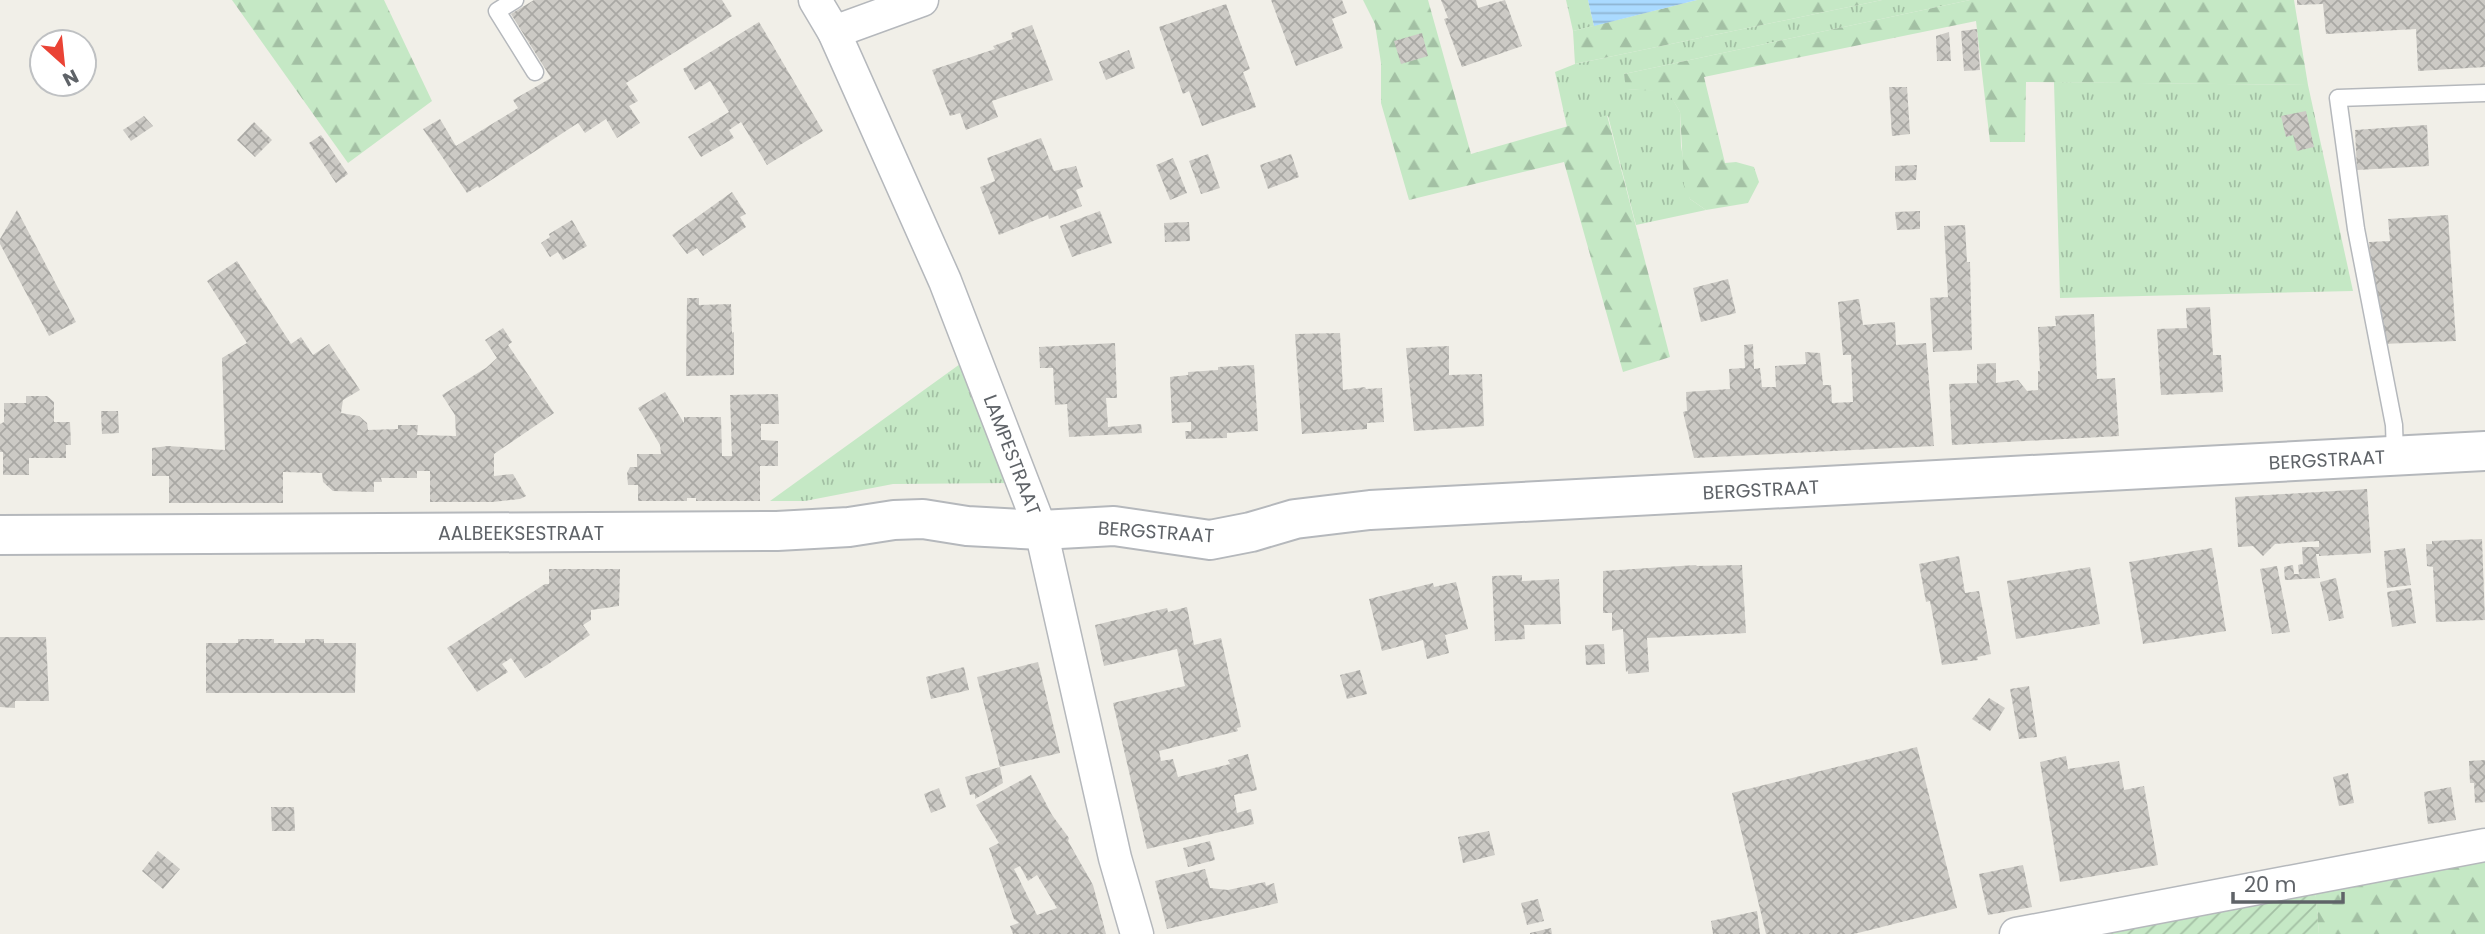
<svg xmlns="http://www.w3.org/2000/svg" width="2485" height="934" font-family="Poppins,sans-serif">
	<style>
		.grass { fill: url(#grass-tufts) }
		.forest { fill: url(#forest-firs) }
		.garden { fill: url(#garden-furrows) }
		.water { fill: url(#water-rules) }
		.building { fill: url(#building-cross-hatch); fill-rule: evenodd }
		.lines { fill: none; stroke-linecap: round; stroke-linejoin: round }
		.service-casing { stroke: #b5b8bc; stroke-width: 19 }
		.minor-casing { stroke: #b5b8bc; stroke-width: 35 }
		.tertiary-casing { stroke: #b5b8bc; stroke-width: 42 }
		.service { stroke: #fff; stroke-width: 16 }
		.minor { stroke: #fff; stroke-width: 32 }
		.tertiary { stroke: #fff; stroke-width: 38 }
		.labels { text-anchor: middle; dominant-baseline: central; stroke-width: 7; stroke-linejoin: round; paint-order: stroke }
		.street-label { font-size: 19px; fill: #5f6368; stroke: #fff }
	</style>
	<defs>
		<pattern id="grass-tufts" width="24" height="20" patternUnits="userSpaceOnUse" patternTransform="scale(1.75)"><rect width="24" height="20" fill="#c5e8c5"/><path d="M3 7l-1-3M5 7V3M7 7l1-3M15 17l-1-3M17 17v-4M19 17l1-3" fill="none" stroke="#a3c0a4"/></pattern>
		<pattern id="forest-firs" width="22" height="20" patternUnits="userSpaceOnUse" patternTransform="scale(1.75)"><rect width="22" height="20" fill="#c5e8c5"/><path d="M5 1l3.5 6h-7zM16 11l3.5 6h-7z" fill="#a3c0a4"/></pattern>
		<pattern id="garden-furrows" width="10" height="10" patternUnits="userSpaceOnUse" patternTransform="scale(1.75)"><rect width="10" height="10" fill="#c5e8c5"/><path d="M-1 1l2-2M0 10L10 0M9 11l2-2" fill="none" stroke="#a3c0a4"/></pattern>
		<pattern id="water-rules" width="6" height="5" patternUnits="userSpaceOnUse" patternTransform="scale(1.75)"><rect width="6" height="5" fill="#aadaff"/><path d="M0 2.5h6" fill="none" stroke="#8eb4d2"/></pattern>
		<pattern id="building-cross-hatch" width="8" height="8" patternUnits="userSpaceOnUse" patternTransform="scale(1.75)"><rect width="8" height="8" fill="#cccac5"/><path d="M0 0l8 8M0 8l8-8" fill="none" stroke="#a9a8a4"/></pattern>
	</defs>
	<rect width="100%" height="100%" fill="#f1efe8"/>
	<g class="grass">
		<path d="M1566 0H1588L1594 26 1573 31Z"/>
		<path d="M1882 0H1970L1624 74 1627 89 1668 91 1680 112 1681 146 1690 199 1706 210 1636 225 1608 116 1567 127 1555 72 1575 64Z"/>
		<path d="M2054 82 2308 85 2353 291 2060 298Z"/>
		<path d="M967 359 1014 483 893 484 805 501H770Z"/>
	</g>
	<g class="forest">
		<path d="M232 0H384L432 101 348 163Z"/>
		<path d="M1363 0H1428L1471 154 1607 115 1670 357 1623 372 1564 162 1409 200 1381 103V63L1375 24Z"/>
		<path d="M1697 0H1882L1575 64 1573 31Z"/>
		<path d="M1970 0H2294L2308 85 2026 82 2025 142H1990L1976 21 1704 77 1725 163 1736 162 1754 167 1759 182 1748 203 1706 210 1690 199 1684 185 1680 112 1668 92 1626 89 1624 74Z"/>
		<path d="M2485 854V934H2319L2315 886Z"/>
	</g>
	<path class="garden" d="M2315 886 2319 934H2084Z"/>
	<path class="water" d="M1588 0H1697L1594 26Z"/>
	<g class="building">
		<path d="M534 0H722L732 16 626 83 638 101 629 106 640 123 617 138 606 119 585 133 578 123 479 188 478 186 467 193 423 129 440 119 456 146 518 108 513 100 551 78 511 14Z"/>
		<path d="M1271 0H1342L1347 13 1332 19 1343 48 1296 66Z"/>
		<path d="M1441 0H1476L1478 8 1505 0 1522 46 1462 67 1444 19 1448 18Z"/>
		<path d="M2297 0H2485V67L2418 71 2416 29 2326 34 2323 4 2297 5Z"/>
		<path d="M1226 4 1250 69 1243 72 1256 107 1202 126 1189 91 1183 94 1159 27Z"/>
		<path d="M759 22 823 131 767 165 741 122 729 130 734 138 701 157 688 137 729 112 710 81 695 90 683 69Z"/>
		<path d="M1032 25 1053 80 992 101 998 117 966 130 960 113 950 116 932 70 995 49 993 46 1013 39 1011 33Z"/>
		<path d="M1977 29 1980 70 1964 71 1961 31Z"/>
		<path d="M1949 32 1951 61H1937L1936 36Z"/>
		<path d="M1422 33 1428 56 1401 64 1394 41Z"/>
		<path d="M1129 50 1135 68 1106 80 1099 62Z"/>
		<path d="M1889 87H1907L1910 134 1892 136Z"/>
		<path d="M2306 111 2314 147 2297 151 2293 135 2286 137 2281 116Z"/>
		<path d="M144 116 153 126 131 141 123 130Z"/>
		<path d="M254 122 272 140 255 157 237 140Z"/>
		<path d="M2427 125 2429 166 2357 170 2355 130Z"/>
		<path d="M321 135 348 174 336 183 309 143Z"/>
		<path d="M1041 138 1054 171 1076 166 1083 187 1076 190 1082 206 1049 219 1048 215 999 235 980 187 995 181 987 158Z"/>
		<path d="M1208 154 1220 188 1201 194 1189 161Z"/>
		<path d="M1291 154 1299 177 1268 189 1260 165Z"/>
		<path d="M1173 158 1187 193 1170 200 1156 165Z"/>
		<path d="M1917 165 1916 180 1895 181V166Z"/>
		<path d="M732 192 746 214 740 217 746 227 703 256 697 248 687 254 672 235Z"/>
		<path d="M17 210 76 322 49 336 0 244V239Z"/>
		<path d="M1100 211 1112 243 1072 257 1060 226Z"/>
		<path d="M1920 211V229L1897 230 1895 212Z"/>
		<path d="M2448 215 2456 341 2382 344 2373 309 2369 242 2390 241 2388 219Z"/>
		<path d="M572 220 587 246 563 260 558 252 550 257 541 243 550 237 549 234Z"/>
		<path d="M1189 222 1190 241 1165 242 1164 223Z"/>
		<path d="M1965 225 1967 262H1970L1972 350 1933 352 1930 298 1948 297 1944 226Z"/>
		<path d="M237 261 291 344 301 337 313 355 329 344 360 390 343 400 341 413 359 416 367 423 368 430 398 429V425H418L417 435 456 436 455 415 442 395 486 368 497 358 485 340 503 328 512 342 508 345 554 413 494 454V476L513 474 526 496 520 499 493 502H430V471H417V478H381L382 482H374V492L333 491 323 482 322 473 283 472V503H169V476H152V448L168 446 225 450 222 358 247 343 207 281Z"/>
		<path d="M1728 279 1736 313 1701 322 1693 288Z"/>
		<path d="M687 298H699V305L731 304 732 333 734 332V375L686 376Z"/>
		<path d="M1859 299 1863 325 1895 322 1896 345 1926 343 1934 446 1694 458 1683 412 1687 411 1686 392 1730 389 1729 369 1745 368 1744 345 1753 344 1754 369 1760 368 1762 387H1776L1775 366 1806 364 1805 352 1820 353 1823 385H1831L1832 403 1853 402 1851 355H1843L1838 302Z"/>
		<path d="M2210 307 2213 355H2221L2223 392 2161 395 2157 329 2187 328 2186 308Z"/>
		<path d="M2094 314 2097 379 2115 378 2119 436 1952 445 1949 384 1977 383V364L1996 363V383L2018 380 2027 391 2038 390V371H2040L2038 327 2056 326 2055 316Z"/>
		<path d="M1340 333 1343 390 1365 387 1366 389 1382 388 1384 422 1367 423V429L1302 434 1295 334Z"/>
		<path d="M1115 343 1117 398H1106L1108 427 1141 424 1142 433 1069 437 1067 404 1055 405 1053 368H1040L1039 347Z"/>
		<path d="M1449 346V375L1482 374 1484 426 1414 431 1406 348Z"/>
		<path d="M1254 365 1258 431 1227 433V438L1186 439 1185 431H1191V422L1172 423 1170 377 1188 375V372L1218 370V367Z"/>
		<path d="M665 392 684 423V417H721L722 456H732L730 395 778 394 779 424H761V440L778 441V466H760V501H696V498H687V501H638V485H628L627 473 630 467H637V454H661L660 445 638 408Z"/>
		<path d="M26 396H47L54 402V422H70L71 445H66V458H29V475H3V452H0V424L4 422V403H26Z"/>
		<path d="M101 411H118L119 433 102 434Z"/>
		<path d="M2367 489 2371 553 2319 556V554H2316L2320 578 2285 580 2284 567 2293 565 2294 574H2299L2298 565 2303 564 2302 547H2319V541L2275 544 2263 556 2253 546 2238 547 2235 497Z"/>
		<path d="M2482 539 2485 620 2436 622 2433 567 2427 566 2426 544H2432V541Z"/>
		<path d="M2212 548 2226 631 2143 644 2129 562Z"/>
		<path d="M2405 548 2411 585 2387 588 2384 551Z"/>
		<path d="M1959 556 1965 593 1979 591 1991 654 1977 657 1978 660 1942 665 1930 601 1926 602 1919 564Z"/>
		<path d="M1696 565 1697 566 1742 565 1746 633 1647 638 1649 672 1628 674V671L1626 672 1623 629 1612 631V613H1603V571Z"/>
		<path d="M2277 566 2290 632 2272 634 2260 569Z"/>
		<path d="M2090 567 2100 624 2016 639 2007 581Z"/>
		<path d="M549 569H620L619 606 591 610V620L583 625 590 635 547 665 525 678 511 658 502 664 508 672 477 692 447 648 545 584H549Z"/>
		<path d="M1522 575V581L1559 579 1561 624 1524 625 1525 639 1495 641 1492 576Z"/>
		<path d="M2336 578 2344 618 2329 621 2320 582Z"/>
		<path d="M1456 582 1468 629 1445 635 1449 653 1427 659 1423 640 1382 651 1369 599 1433 583 1434 587Z"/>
		<path d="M2411 588 2416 623 2392 627 2387 592Z"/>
		<path d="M1187 607 1194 645 1221 638 1241 727 1237 728 1238 731 1159 751 1161 761 1173 759 1178 777 1230 764 1228 760 1248 754 1257 790 1234 795 1237 813 1251 809 1254 824 1147 849 1113 703 1185 686 1177 649 1104 666 1095 625 1167 608 1168 612Z"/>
		<path d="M0 637H46L49 701H15V708L0 707Z"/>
		<path d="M238 639H274V643H305V639H324V643H356L355 693H206V643H238Z"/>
		<path d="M1604 644 1605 664 1586 665 1585 645Z"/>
		<path d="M1038 662 1060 753 1000 767 977 677Z"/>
		<path d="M964 667 969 690 931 699 926 677Z"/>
		<path d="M1360 670 1367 694 1347 699 1340 675Z"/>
		<path d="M2029 686 2037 737 2019 739 2010 689Z"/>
		<path d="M1989 698 2005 708 1990 731 1972 719Z"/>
		<path d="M1917 747 1957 908 1854 934H1766L1732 793Z"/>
		<path d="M2066 756 2068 769 2119 761 2124 790 2144 786 2158 865 2060 882 2040 762Z"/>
		<path d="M2485 760V802L2475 803 2474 783H2470L2469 761Z"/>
		<path d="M1000 767 1003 783 975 799V794L970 795 965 777Z"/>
		<path d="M2348 773 2354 803 2339 806 2333 777Z"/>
		<path d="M1031 775 1052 815 1069 838 1068 841 1093 885 1106 934H1013L1010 926 1019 923 1014 919 989 848 999 843 976 805ZM1020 866 1028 881 1037 875 1057 908 1037 915 1014 869Z"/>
		<path d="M2451 787 2456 820 2428 824 2424 792Z"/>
		<path d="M939 788 946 807 931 813 924 794Z"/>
		<path d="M271 807H294L295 831H272Z"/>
		<path d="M1489 831 1495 855 1463 863 1458 837Z"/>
		<path d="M1210 841 1215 860 1188 867 1183 848Z"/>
		<path d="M158 851 180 869 163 889 142 871Z"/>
		<path d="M2023 865 2032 907 1988 915 1979 874Z"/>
		<path d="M1205 869 1210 888 1228 890 1265 882 1266 886 1274 883 1278 903 1167 929 1155 881Z"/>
		<path d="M1538 899 1544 921 1527 925 1521 903Z"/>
		<path d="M1757 911 1760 934H1713L1711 921Z"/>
		<path d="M1551 928 1552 934H1530V933Z"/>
	</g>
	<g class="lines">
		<defs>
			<g id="service">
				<path d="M515 0 497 11 535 72"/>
				<path d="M2395 455 2394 425 2356 229 2338 98 2485 93"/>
			</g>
			<g id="minor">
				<path d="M815 0 834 32 945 281 1041 530 1115 858 1137 934"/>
				<path d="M834 32 922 0"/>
				<path d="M2016 934 2485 845"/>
			</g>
			<path id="tertiary" d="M0 535 777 531 849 527 894 520 923 519 967 526 1041 530 1114 526 1210 540 1251 532 1295 519 1370 510 2485 451"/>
		</defs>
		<use href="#service" class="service-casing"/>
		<use href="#minor" class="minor-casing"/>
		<use href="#tertiary" class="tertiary-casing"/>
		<use href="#service" class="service"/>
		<use href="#minor" class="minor"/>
		<use href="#tertiary" class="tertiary"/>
	</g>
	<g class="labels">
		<g class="street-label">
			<text transform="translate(1012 455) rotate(69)">LAMPESTRAAT</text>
			<text transform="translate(2327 460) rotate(-3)">BERGSTRAAT</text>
			<text transform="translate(1761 490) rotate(-3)">BERGSTRAAT</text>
			<text transform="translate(1156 532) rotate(4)">BERGSTRAAT</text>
			<text x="521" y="533">AALBEEKSESTRAAT</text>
		</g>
	</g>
	<g transform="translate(63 63) rotate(153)"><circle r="33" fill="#ffffff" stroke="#bfc1c3" stroke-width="2"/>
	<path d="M0-5L12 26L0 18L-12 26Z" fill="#ea4335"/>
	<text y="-10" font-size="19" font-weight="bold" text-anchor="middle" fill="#5f6368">N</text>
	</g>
	<path d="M2233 892v10h110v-10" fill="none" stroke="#5f6368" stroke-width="3.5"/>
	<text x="2244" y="892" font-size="21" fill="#5f6368" stroke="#ffffff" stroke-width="5" paint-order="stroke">20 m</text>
</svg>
